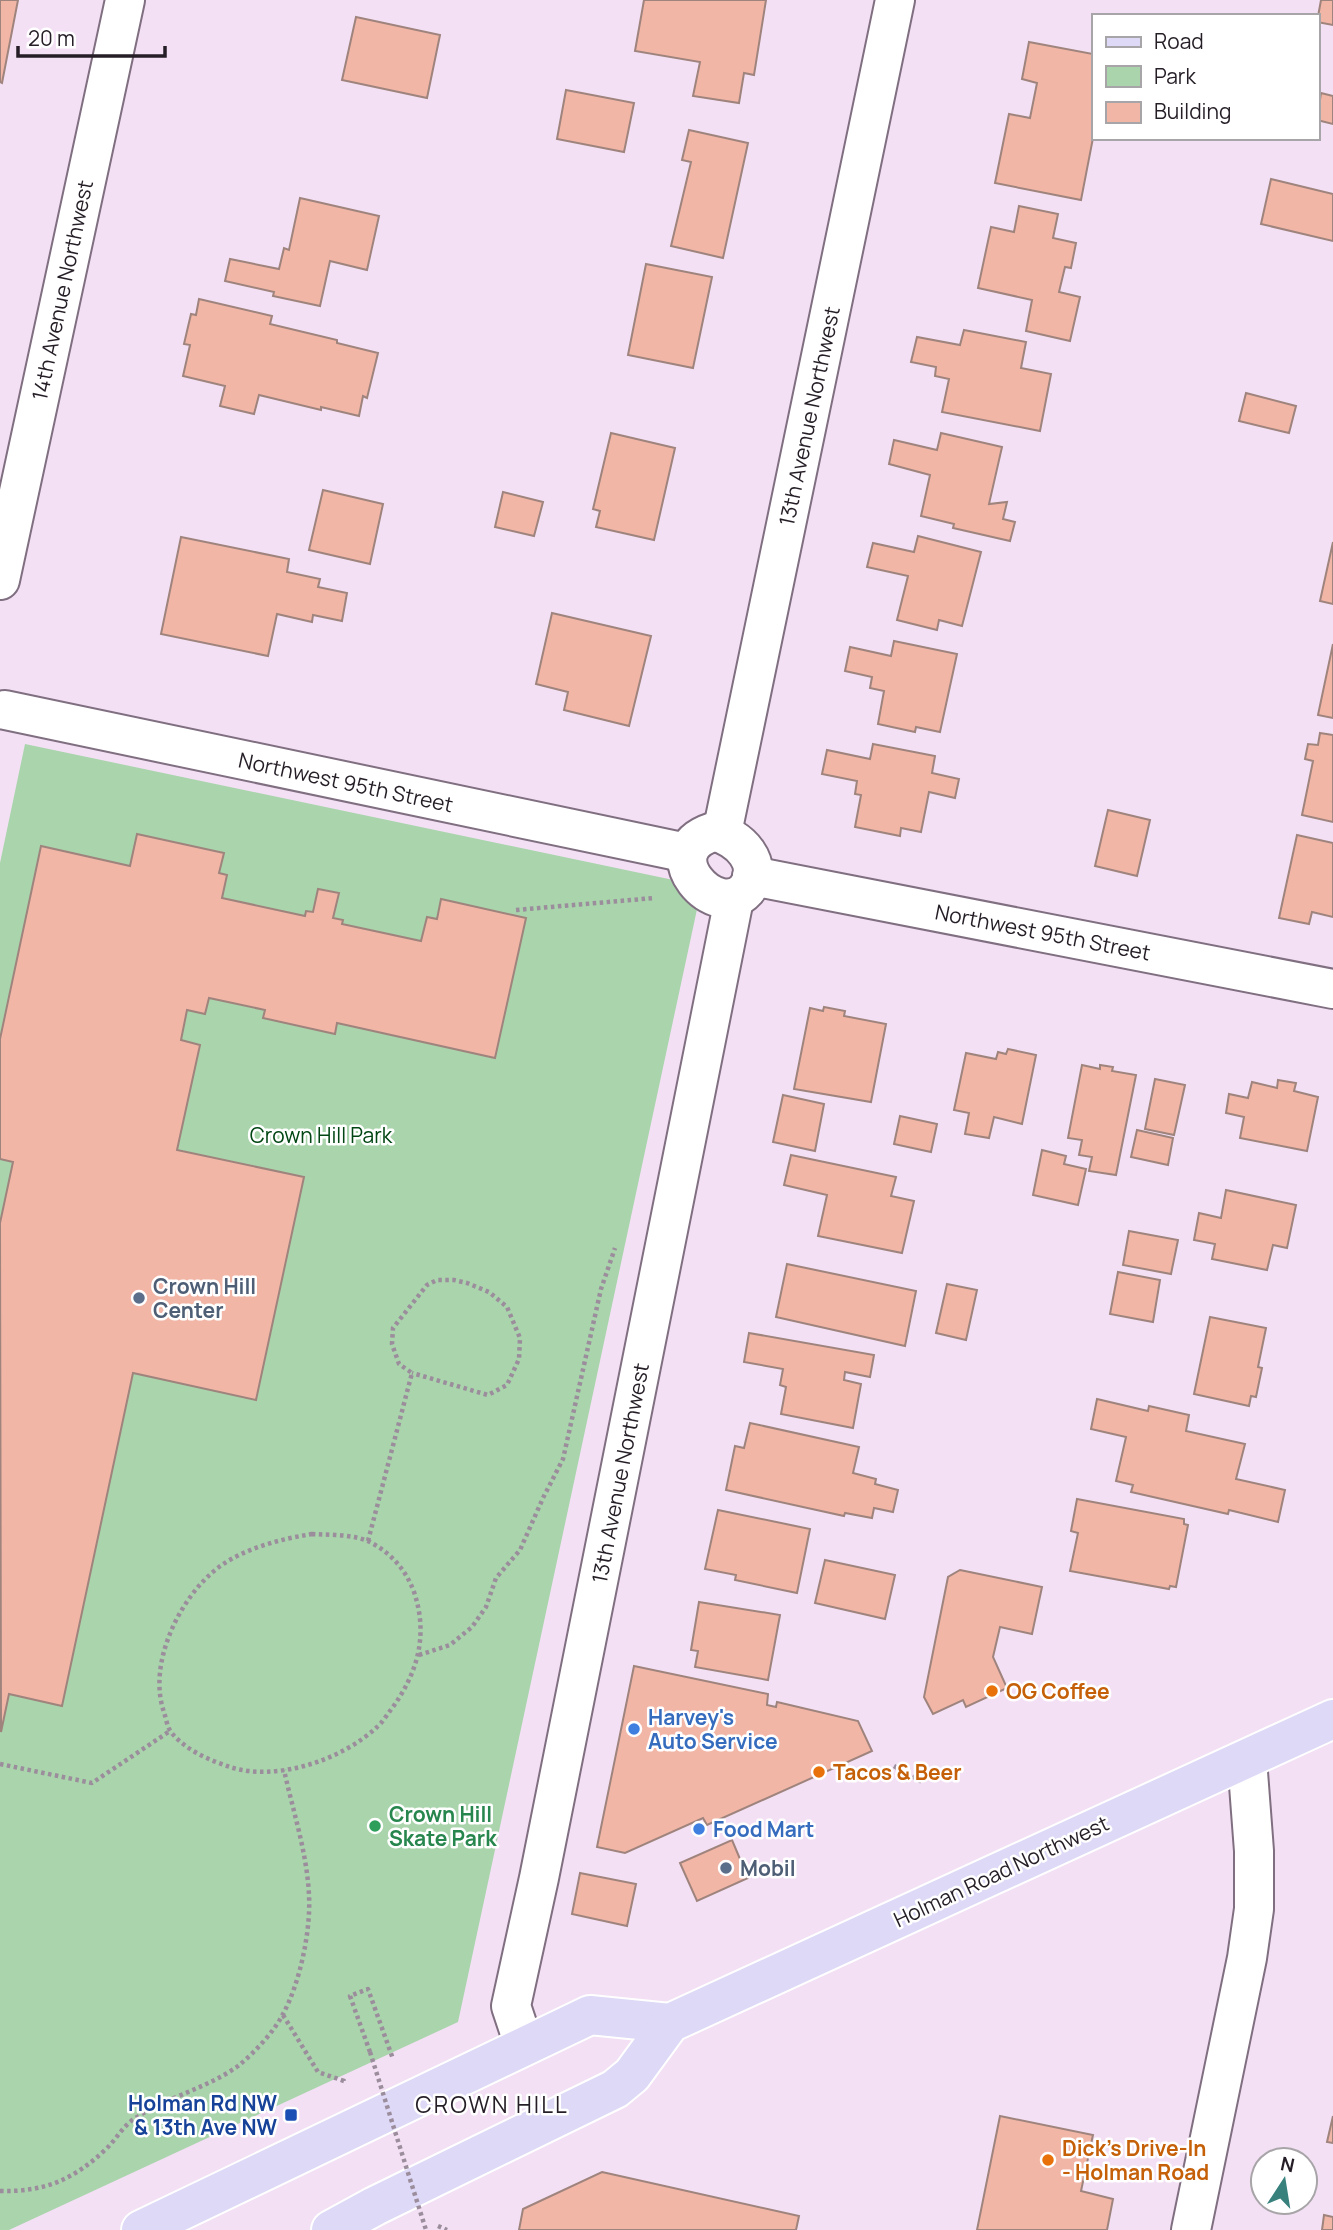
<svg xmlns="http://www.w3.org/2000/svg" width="1333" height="2230" font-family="Manrope,sans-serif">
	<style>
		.green { fill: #a9d4ac }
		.building { fill: #f2b6a7; stroke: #9f847d; stroke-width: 2 }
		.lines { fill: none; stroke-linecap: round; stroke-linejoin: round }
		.minor-casing { stroke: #806f81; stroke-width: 42 }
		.major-casing { stroke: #fff; stroke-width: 42 }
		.path { stroke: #9b8d9c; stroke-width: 4.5; stroke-dasharray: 3.5 3.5; stroke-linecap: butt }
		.minor { stroke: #fff; stroke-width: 38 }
		.major { stroke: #ddd9f7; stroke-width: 38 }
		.path-bridge { stroke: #9b8d9c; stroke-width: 4.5; stroke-dasharray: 3.5 3.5; stroke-linecap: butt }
		.service-dot { fill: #5c6f8a; stroke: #fff; stroke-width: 2.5 }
		.food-dot { fill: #e8710a; stroke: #fff; stroke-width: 2.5 }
		.shop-dot { fill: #3f7fe0; stroke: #fff; stroke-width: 2.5 }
		.leisure-dot { fill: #2e9e5b; stroke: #fff; stroke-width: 2.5 }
		.transit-dot { fill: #1a4fb4; stroke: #fff; stroke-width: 2.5 }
		.labels { text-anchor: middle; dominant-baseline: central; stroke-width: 5; stroke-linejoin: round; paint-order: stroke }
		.street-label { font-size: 21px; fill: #251e26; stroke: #fff }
		.park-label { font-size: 21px; fill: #014613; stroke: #fff }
		.service-label { font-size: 21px; font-weight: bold; fill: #4e5e75; stroke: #fff; text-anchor: start }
		.food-label { font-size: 21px; font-weight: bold; fill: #c56008; stroke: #fff; text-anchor: start }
		.shop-label { font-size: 21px; font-weight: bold; fill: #366cbe; stroke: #fff; text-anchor: start }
		.leisure-label { font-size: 21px; font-weight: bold; fill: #27864d; stroke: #fff; text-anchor: start }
		.transit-label { font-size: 21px; font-weight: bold; fill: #164399; stroke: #fff; text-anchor: end }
		.neighbourhood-label { font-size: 23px; letter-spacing: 2px; fill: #251e26; stroke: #fff }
	</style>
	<rect width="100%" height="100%" fill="#f3e0f4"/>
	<path class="green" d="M25 744 702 886 458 2022 9 2230H0V863Z"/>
	<g class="building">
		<path d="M0 0H18L2 83 0 82Z"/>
		<path d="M644 0H766L754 75 744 73 739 103 693 96 700 62 635 51Z"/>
		<path d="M1321 0H1333V25L1317 22Z"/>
		<path d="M356 17 440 35 427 98 342 80Z"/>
		<path d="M1029 42 1093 54V138L1081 200 995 183 1009 114 1030 118 1037 83 1022 79Z"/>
		<path d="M566 90 634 103 624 152 557 139Z"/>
		<path d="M1321 93 1333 96V124L1317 120Z"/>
		<path d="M689 130 748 143 723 258 671 246 691 162 682 160Z"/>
		<path d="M1271 179 1333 194V241L1261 224Z"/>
		<path d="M300 198 379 216 367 270 330 261 320 306 273 296 274 292 225 281 230 259 279 269 284 248 289 250Z"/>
		<path d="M1019 206 1058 214 1053 238 1076 243 1071 268 1065 267 1059 292 1080 297 1070 341 1026 331 1032 300 978 288 991 227 1014 232Z"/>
		<path d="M646 264 712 277 693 368 628 355Z"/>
		<path d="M199 299 272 316 270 324 337 340V343L378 353 367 398 363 396 359 416 321 407V410L259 395 254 414 220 406 225 386 183 376 190 345 184 344 191 314 196 315Z"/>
		<path d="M964 330 1026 342 1021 368 1051 374 1040 431 942 412 949 379 935 376 936 367 911 362 917 337 960 345Z"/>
		<path d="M1246 393 1296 406 1289 433 1239 421Z"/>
		<path d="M611 433 675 448 654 540 596 527 600 511 593 509Z"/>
		<path d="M941 433 1002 447 989 504 1007 502 1003 519 1015 522 1010 541 953 528 954 524 921 516 930 475 889 464 894 440 937 450Z"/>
		<path d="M323 490 383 504 370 564 309 550Z"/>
		<path d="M503 492 543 502 534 536 495 527Z"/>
		<path d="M918 536 981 552 962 626 939 620 937 630 897 620 908 576 867 567 873 543 914 552Z"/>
		<path d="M181 537 289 559 287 572 320 579 318 587 347 593 342 621 313 615 312 622 277 614 268 656 161 634Z"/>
		<path d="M1333 542V604L1320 601Z"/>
		<path d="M552 613 651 636 629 726 564 710 568 692 536 684Z"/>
		<path d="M894 641 957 654 940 732 916 727 915 732 878 724 884 691 870 688 872 677 845 671 850 647 891 656Z"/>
		<path d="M1333 644V718L1318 715Z"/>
		<path d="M1320 733 1333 735V822L1302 815 1313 761 1305 759 1308 744 1318 745Z"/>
		<path d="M873 744 935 756 932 773 959 779 955 798 929 792 921 832 901 828 900 836 855 827 861 795 855 794 857 781 822 774 827 750 870 759Z"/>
		<path d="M1108 810 1150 820 1137 876 1095 866Z"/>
		<path d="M137 834 224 853 219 873 227 875 222 898 305 916 306 911 313 912 318 889 339 893 333 918 343 920 342 924 421 941 427 917 437 919 441 899 526 918 495 1058 337 1023 335 1034 263 1018 265 1010 209 998 205 1014 187 1010 181 1040 200 1045 177 1150 304 1177 256 1400 133 1373 62 1706 9 1694 1 1732 0 1223 13 1162 0 1159V1039L41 846 130 866Z"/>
		<path d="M1297 835 1333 843V917L1312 912 1309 924 1279 918Z"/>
		<path d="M824 1007 845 1011 844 1016 886 1024 871 1102 794 1089 810 1008 823 1011Z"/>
		<path d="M1008 1049 1036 1055 1022 1124 994 1117 989 1138 965 1134 969 1113 954 1110 966 1053 996 1059 998 1052 1006 1054Z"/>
		<path d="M1082 1065 1100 1069V1065L1113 1067 1112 1071 1136 1075 1116 1175 1089 1171 1092 1157 1079 1155 1082 1140 1068 1138Z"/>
		<path d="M1155 1079 1185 1085 1174 1135 1145 1129Z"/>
		<path d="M1278 1080 1296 1083 1294 1091 1318 1097 1307 1151 1240 1138 1244 1117 1226 1113 1229 1094 1248 1098 1252 1082 1277 1088Z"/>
		<path d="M783 1095 824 1104 815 1151 773 1142Z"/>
		<path d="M900 1116 937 1124 931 1152 894 1144Z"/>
		<path d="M1137 1130 1173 1138 1168 1165 1131 1157Z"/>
		<path d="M1042 1150 1066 1156 1064 1164 1086 1169 1078 1205 1033 1195Z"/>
		<path d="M791 1155 896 1177 891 1196 914 1201 902 1253 818 1236 827 1195 784 1185Z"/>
		<path d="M1226 1190 1296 1205 1287 1248 1273 1245 1267 1270 1212 1259 1215 1244 1194 1240 1199 1213 1221 1218Z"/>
		<path d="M1129 1231 1178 1240 1171 1274 1123 1265Z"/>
		<path d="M787 1264 916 1291 905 1346 776 1317Z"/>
		<path d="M1118 1272 1160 1280 1153 1322 1110 1314Z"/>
		<path d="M947 1284 977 1290 966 1340 936 1333Z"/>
		<path d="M1210 1317 1266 1328 1258 1367 1262 1368 1256 1397 1251 1396 1249 1406 1194 1394Z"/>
		<path d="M749 1333 874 1355 870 1377 845 1372 844 1380 861 1384 853 1428 781 1414 786 1387 780 1385 783 1369 744 1362Z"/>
		<path d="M1097 1399 1148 1411 1149 1406 1189 1415 1186 1431 1245 1444 1236 1479 1285 1490 1278 1522 1229 1510 1228 1514 1131 1492 1133 1485 1116 1481 1126 1437 1091 1429Z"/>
		<path d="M750 1423 859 1447 853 1473 876 1479 875 1484 898 1490 893 1512 874 1508 872 1518 845 1513 844 1516 726 1490 735 1446 744 1448Z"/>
		<path d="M1077 1499 1184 1519V1524L1188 1525 1176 1587 1170 1586 1169 1589 1070 1571 1078 1533 1071 1531Z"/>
		<path d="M718 1510 810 1529 797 1593 735 1580 736 1575 705 1569Z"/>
		<path d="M825 1560 895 1575 885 1619 815 1603Z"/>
		<path d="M960 1570 1042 1587 1032 1634 1000 1627 993 1657 1007 1688 966 1707 963 1700 933 1714 924 1697 948 1577Z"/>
		<path d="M699 1602 780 1615 768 1680 695 1667 698 1651 691 1650Z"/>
		<path d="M634 1666 768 1694 767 1705 776 1707 777 1702 858 1721 872 1751 707 1825 703 1818 625 1853 597 1847Z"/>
		<path d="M732 1840 748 1878 697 1901 680 1863Z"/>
		<path d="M580 1873 636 1884 627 1926 572 1914Z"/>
		<path d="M1000 2116 1093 2135 1081 2191 1113 2199 1107 2230H977Z"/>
		<path d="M1333 2116V2143L1327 2142Z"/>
		<path d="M602 2172 799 2216 796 2230H519L523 2209Z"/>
		<path d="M1324 2215 1333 2217V2230H1322Z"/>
	</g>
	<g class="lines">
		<defs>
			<g id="minor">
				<path d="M0 580 125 0"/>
				<path d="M5 710 687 853"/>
				<path d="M713 832C738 835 767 865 746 890 717 923 651 852 713 832Z"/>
				<path d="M722 833 895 0"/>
				<path d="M752 876 1333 989"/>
				<path d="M524 2045 511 2006 539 1878 734 899"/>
				<path d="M1191 2230 1247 1958 1254 1909V1851L1247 1759"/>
			</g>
			<g id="major">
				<path d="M141 2230 590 2015 670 2023"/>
				<path d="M331 2230 375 2206 615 2089 632 2075 670 2023 1333 1719"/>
			</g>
		</defs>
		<use href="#minor" class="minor-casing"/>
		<use href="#major" class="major-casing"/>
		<g class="path">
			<path d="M516 910 654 898"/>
			<path d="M312 1534C331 1535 353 1534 370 1542 391 1553 406 1570 414 1592 429 1636 417 1675 390 1711 386 1716 382 1723 377 1727 342 1760 276 1782 230 1767 209 1760 185 1750 171 1732 167 1727 166 1718 164 1712 147 1664 180 1596 219 1567 245 1548 281 1539 312 1534Z"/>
			<path d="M368 1541 412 1373 399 1364 392 1344 393 1328 427 1285 437 1280H454L467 1283 489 1292 507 1307 520 1338 519 1359 507 1385 488 1395 412 1373"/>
			<path d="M419 1655 450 1645 472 1627 486 1607 496 1578 520 1550 543 1498 563 1459 601 1289 615 1248"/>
			<path d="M0 1764 92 1783 170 1731"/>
			<path d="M894 1766 922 1782"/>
			<path d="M283 2015 318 2072 344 2081 345 2084"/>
			<path d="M370 2052 350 1996 368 1989 393 2059"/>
			<path d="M0 2191C44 2192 73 2180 105 2150 116 2140 122 2127 134 2119 166 2097 206 2089 238 2066 254 2053 274 2032 283 2014 300 1983 311 1930 309 1895 307 1853 293 1811 284 1770"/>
			<path d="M438 2226 447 2230"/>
		</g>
		<use href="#minor" class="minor"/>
		<use href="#major" class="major"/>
		<path class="path-bridge" d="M370 2052 426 2230"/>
	</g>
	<g class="service-dot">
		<circle cx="139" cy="1298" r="7"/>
		<circle cx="726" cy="1868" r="7"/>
	</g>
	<g class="food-dot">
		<circle cx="992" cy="1691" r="7"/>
		<circle cx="819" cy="1772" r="7"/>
		<circle cx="1048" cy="2160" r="7"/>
	</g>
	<g class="shop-dot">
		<circle cx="634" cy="1729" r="7"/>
		<circle cx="699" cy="1829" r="7"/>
	</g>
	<circle class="leisure-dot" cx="375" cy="1826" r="7"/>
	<rect class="transit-dot" x="284" y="2108" width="14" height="14" rx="3.5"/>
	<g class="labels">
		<g class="street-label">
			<text transform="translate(62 290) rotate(-78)">14th Avenue Northwest</text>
			<text transform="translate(809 416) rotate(-78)">13th Avenue Northwest</text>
			<text transform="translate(346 782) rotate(12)">Northwest 95th Street</text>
			<text transform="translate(1043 932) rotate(11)">Northwest 95th Street</text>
			<text transform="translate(620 1473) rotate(-79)">13th Avenue Northwest</text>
			<text transform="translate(1001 1871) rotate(-25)">Holman Road Northwest</text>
		</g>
		<g class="park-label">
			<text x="321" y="1135">Crown Hill Park</text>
		</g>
		<g class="service-label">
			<text x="153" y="1286">Crown Hill<tspan x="153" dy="24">Center</tspan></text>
			<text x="740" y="1868">Mobil</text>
		</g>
		<g class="food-label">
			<text x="1006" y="1691">OG Coffee</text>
			<text x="833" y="1772">Tacos &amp; Beer</text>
			<text x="1062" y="2148">Dick's Drive-In<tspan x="1062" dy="24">- Holman Road</tspan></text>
		</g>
		<g class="shop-label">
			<text x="648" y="1717">Harvey's<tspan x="648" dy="24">Auto Service</tspan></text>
			<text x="713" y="1829">Food Mart</text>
		</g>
		<g class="leisure-label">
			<text x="389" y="1814">Crown Hill<tspan x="389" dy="24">Skate Park</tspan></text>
		</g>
		<g class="transit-label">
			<text x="277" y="2103">Holman Rd NW<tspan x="277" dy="24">&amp; 13th Ave NW</tspan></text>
		</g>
		<g class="neighbourhood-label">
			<text x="492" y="2104">CROWN HILL</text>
		</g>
	</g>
	<rect x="1092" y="14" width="228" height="126" fill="#ffffff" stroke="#a8a5a8" stroke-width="2"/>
	<rect x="1106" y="37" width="35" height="10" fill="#ddd9f7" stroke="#a8a5a8" stroke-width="2"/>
	<text x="1154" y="49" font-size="21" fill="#251e26">Road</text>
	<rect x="1106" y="66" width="35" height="21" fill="#a9d4ac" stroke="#a8a5a8" stroke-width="2"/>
	<text x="1154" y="84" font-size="21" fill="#251e26">Park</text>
	<rect x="1106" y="102" width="35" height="21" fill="#f2b6a7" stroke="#a8a5a8" stroke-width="2"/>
	<text x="1154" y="119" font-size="21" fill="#251e26">Building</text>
	<g transform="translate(1284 2181) rotate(12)"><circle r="33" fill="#ffffff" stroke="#a8a5a8" stroke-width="2"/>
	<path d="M0-5L12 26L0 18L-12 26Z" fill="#38817d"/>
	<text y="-10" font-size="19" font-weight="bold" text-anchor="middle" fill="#251e26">N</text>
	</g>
	<path d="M18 46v10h147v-10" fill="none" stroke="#251e26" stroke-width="3.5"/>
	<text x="28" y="46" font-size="21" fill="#251e26" stroke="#ffffff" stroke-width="5" paint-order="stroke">20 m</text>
</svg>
